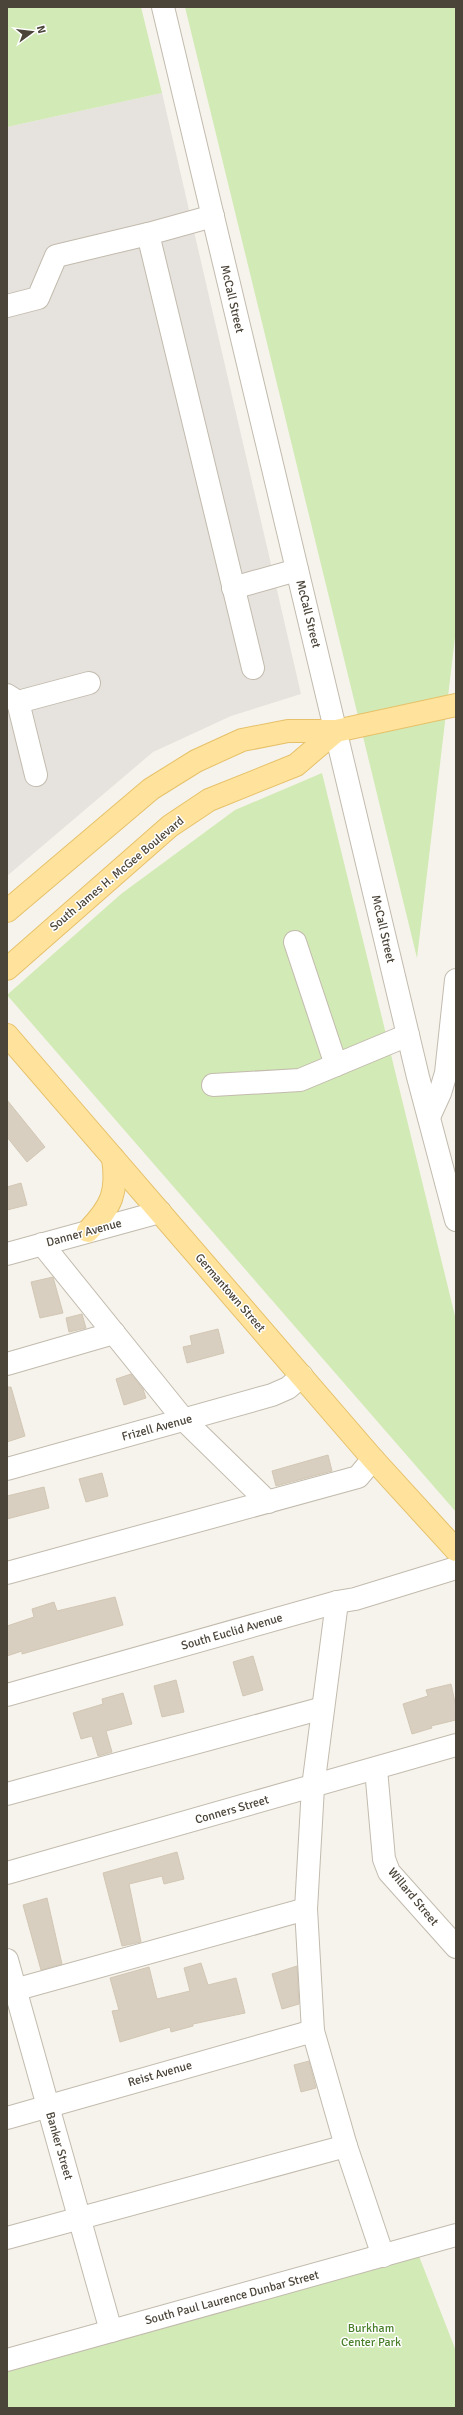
<svg xmlns="http://www.w3.org/2000/svg" width="463" height="2415" font-family="Signika,sans-serif">
	<style>
		.industrial { fill: #e6e2dd }
		.green { fill: #d2eab5 }
		.building { fill: #d8cfc1; stroke: #d3c7b4 }
		.lines { fill: none; stroke-linecap: round; stroke-linejoin: round }
		.minor-casing { stroke: #c2bbae; stroke-width: 24 }
		.major-casing { stroke: #e6c16a; stroke-width: 24 }
		.minor { stroke: #fff; stroke-width: 22 }
		.major { stroke: #ffe39c; stroke-width: 22 }
		.labels { text-anchor: middle; dominant-baseline: central; stroke-width: 3; stroke-linejoin: round; paint-order: stroke }
		.street-label { font-size: 12px; fill: #4b4439; stroke: #fff }
		.park-label { font-size: 12px; fill: #4a7f2a; stroke: #fff }
	</style>
	<rect width="100%" height="100%" fill="#f6f3ec"/>
	<path class="industrial" d="M162 93 301 694 231 716 153 752 7 876V127Z"/>
	<g class="green">
		<path d="M7 7H141L162 93 7 127Z"/>
		<path d="M185 7H456V629L417 958Z"/>
		<path d="M322 773 456 1320V1512L7 995 121 894 235 810Z"/>
		<path d="M415 2246 456 2351V2408H7V2360Z"/>
	</g>
	<g class="building">
		<path d="M7 1100 45 1147 27 1162 7 1137Z"/>
		<path d="M21 1183 27 1205 7 1210V1187Z"/>
		<path d="M53 1277 63 1313 40 1318 31 1282Z"/>
		<path d="M82 1314 86 1328 69 1332 66 1318Z"/>
		<path d="M218 1329 224 1353 187 1363 183 1347 192 1345 190 1336Z"/>
		<path d="M131 1374 143 1389 146 1398 124 1405 116 1379Z"/>
		<path d="M7 1387H11L25 1436 7 1442Z"/>
		<path d="M328 1455 332 1471 276 1486 272 1471Z"/>
		<path d="M102 1473 108 1496 86 1502 79 1479Z"/>
		<path d="M44 1487 49 1508 7 1519V1496Z"/>
		<path d="M115 1597 123 1625 22 1654V1651L7 1656V1626L34 1617 32 1609 54 1602 57 1611Z"/>
		<path d="M253 1656 263 1690 243 1696 233 1662Z"/>
		<path d="M176 1680 184 1712 162 1717 154 1686Z"/>
		<path d="M451 1684 456 1707V1720L431 1726 432 1728 412 1734 403 1704 428 1696 426 1690Z"/>
		<path d="M123 1693 132 1724 106 1731 112 1752 98 1756 92 1736 81 1739 73 1713 103 1704 102 1699Z"/>
		<path d="M177 1852 184 1879 164 1884 162 1876 129 1884 141 1942 122 1946 103 1873Z"/>
		<path d="M47 1898 62 1964 41 1970 23 1905Z"/>
		<path d="M201 1963 208 1985 236 1978 245 2013 193 2024V2026L171 2032 170 2027 120 2042 112 2011 119 2010 110 1978 149 1967 157 1999 190 1991 184 1968Z"/>
		<path d="M297 1966 299 2004 282 2009 272 1974Z"/>
		<path d="M309 2061 316 2088 301 2092 294 2065Z"/>
	</g>
	<g class="lines">
		<defs>
			<g id="minor">
				<path d="M163 7 418 1077 456 1220"/>
				<path d="M213 216 148 234 253 668"/>
				<path d="M7 306 38 298 56 256 148 234"/>
				<path d="M233 588 297 570"/>
				<path d="M7 695 18 702 89 683"/>
				<path d="M18 702 36 775"/>
				<path d="M295 942 336 1065 408 1035"/>
				<path d="M213 1085 300 1080 336 1065"/>
				<path d="M429 1117 440 1093 446 1073 456 980"/>
				<path d="M42 1244 184 1420 268 1502"/>
				<path d="M7 1254 160 1212"/>
				<path d="M7 1364 114 1333"/>
				<path d="M7 1469 272 1395 288 1388 302 1376"/>
				<path d="M7 1573 358 1477 373 1459"/>
				<path d="M337 1602 313 1787 306 1909 313 2031 346 2146 383 2256"/>
				<path d="M7 1695 337 1602 355 1599 456 1568"/>
				<path d="M376 1769 384 1859 389 1872 456 1947"/>
				<path d="M7 1794 323 1708"/>
				<path d="M7 1873 456 1745"/>
				<path d="M7 1960 111 2331"/>
				<path d="M7 1992 306 1909"/>
				<path d="M7 2118 313 2031"/>
				<path d="M7 2238 346 2146"/>
				<path d="M7 2360 456 2235"/>
			</g>
			<g id="major">
				<path d="M7 911 151 789 196 761 242 740 288 731H336L456 705"/>
				<path d="M7 969 170 826 209 800 296 765 336 731"/>
				<path d="M7 1035 373 1459 456 1550"/>
				<path d="M88 1231C112 1206 118 1192 113 1158"/>
			</g>
		</defs>
		<use href="#minor" class="minor-casing"/>
		<use href="#major" class="major-casing"/>
		<use href="#minor" class="minor"/>
		<use href="#major" class="major"/>
	</g>
	<g class="labels">
		<g class="street-label">
			<text transform="translate(232 299) rotate(77)">McCall Street</text>
			<text transform="translate(308 614) rotate(76)">McCall Street</text>
			<text transform="translate(117 874) rotate(-40)">South James H. McGee Boulevard</text>
			<text transform="translate(383 929) rotate(77)">McCall Street</text>
			<text transform="translate(84 1233) rotate(-15)">Danner Avenue</text>
			<text transform="translate(230 1293) rotate(49)">Germantown Street</text>
			<text transform="translate(157 1428) rotate(-15)">Frizell Avenue</text>
			<text transform="translate(232 1632) rotate(-16)">South Euclid Avenue</text>
			<text transform="translate(232 1810) rotate(-16)">Conners Street</text>
			<text transform="translate(413 1897) rotate(50)">Willard Street</text>
			<text transform="translate(160 2074) rotate(-16)">Reist Avenue</text>
			<text transform="translate(59 2146) rotate(74)">Banker Street</text>
			<text transform="translate(232 2298) rotate(-15)">South Paul Laurence Dunbar Street</text>
		</g>
		<g class="park-label">
			<text x="371" y="2328">Burkham<tspan x="371" dy="14">Center Park</tspan></text>
		</g>
	</g>
	<rect width="463" height="2415" fill="none" stroke="#4b4439" stroke-width="16"/>
	<g transform="translate(32 32) rotate(75)" stroke="#ffffff" stroke-width="3" paint-order="stroke">
	<path d="M0-3L7 15L0 10L-7 15Z" fill="#4b4439"/>
	<text y="-6" font-size="11" font-weight="bold" text-anchor="middle" fill="#4b4439">N</text>
	</g>
</svg>
